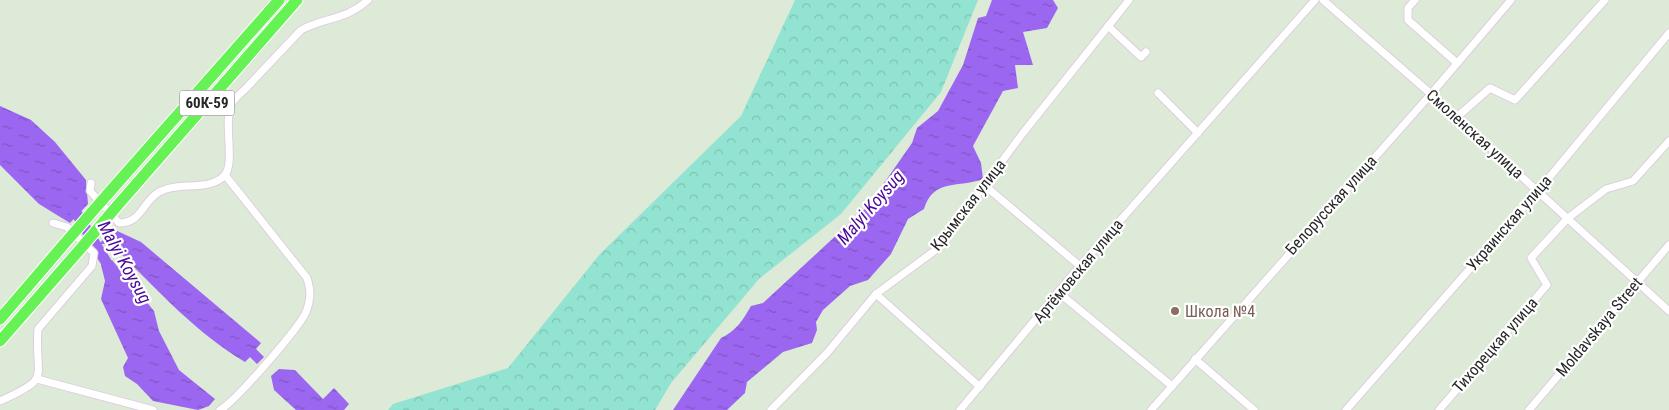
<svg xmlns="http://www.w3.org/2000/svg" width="1669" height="410" font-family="'Roboto Condensed',sans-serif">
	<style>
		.forest { fill: url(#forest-crowns) }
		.water { fill: url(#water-ripples) }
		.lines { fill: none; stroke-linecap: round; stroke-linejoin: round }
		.river { stroke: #9c67f0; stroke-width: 11 }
		.street-casing { stroke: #dfcde1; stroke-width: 9 }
		.primary-casing { stroke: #fff; stroke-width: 13 }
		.street { stroke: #fff; stroke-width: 7 }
		.primary { stroke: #66f254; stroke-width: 11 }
		.primary-bridge-casing { stroke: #fff; stroke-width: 13; stroke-linecap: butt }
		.primary-bridge { stroke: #66f254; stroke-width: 11 }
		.education-dot { fill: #8d6e63; stroke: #fff; stroke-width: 2 }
		.labels { text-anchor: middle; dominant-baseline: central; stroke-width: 4.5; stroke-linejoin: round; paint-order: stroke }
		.shield { fill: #fff; stroke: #686868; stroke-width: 1 }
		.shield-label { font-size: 15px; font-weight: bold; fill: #272727 }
		.street-label { font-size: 16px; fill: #272727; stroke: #fff }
		.education-label { font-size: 16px; fill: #785e54; stroke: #fff; text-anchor: start }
		.water-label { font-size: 18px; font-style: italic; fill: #4c0b97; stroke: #fff }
	</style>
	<defs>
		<pattern id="forest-crowns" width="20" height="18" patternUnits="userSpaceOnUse" patternTransform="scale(1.25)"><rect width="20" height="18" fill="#92e3d1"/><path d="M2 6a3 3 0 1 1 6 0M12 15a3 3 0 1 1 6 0" fill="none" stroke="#7ec3b3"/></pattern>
		<pattern id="water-ripples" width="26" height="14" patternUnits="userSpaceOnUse" patternTransform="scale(1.25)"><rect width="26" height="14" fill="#9c67f0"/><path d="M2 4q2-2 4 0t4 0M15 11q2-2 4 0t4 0" fill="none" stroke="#7f55c2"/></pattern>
	</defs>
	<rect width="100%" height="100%" fill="#ddead7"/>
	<path class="forest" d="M795 0H978L941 92 841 214 759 279 671 383 655 410H388L393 404 508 368 600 254 741 116Z"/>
	<g class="water">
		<path d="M992 0H1053L1058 8 1047 28 1023 32 1033 65H1015L1018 88 1003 91 973 146 981 163 983 179C960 188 933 178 924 209L908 219 891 254 868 280 850 286 823 310 816 322 817 330 812 343 783 352 747 382 745 393 727 410H673L721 338C736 331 743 320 751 306L763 303 868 206 912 143 917 128 938 111 963 65 978 18 986 16Z"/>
		<path d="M0 106 31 120 55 142 86 180 88 204 70 223 39 204 0 165Z"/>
		<path d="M113 229 141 242 261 343 256 349 264 357 257 364 250 357 245 362C193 331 154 286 111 244H99Z"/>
		<path d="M112 260 154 311 159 331 179 370 215 399 209 406 198 410 153 401 137 384 125 376 123 367 128 358 101 299 105 281 101 265Z"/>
		<path d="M279 369 295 370 323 399 334 388 349 404 344 410H296L274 390 271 376Z"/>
	</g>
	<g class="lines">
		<path class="river" d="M69 201 114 275"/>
		<defs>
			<g id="street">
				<path d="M1323 0 1431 94 1669 311"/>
				<path d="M1415 0 1408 8V20L1457 63"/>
				<path d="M1108 26 1141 57 1146 52"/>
				<path d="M1158 93 1198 133"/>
				<path d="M1457 117 1490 88 1515 100 1605 0"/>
				<path d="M91 183 90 191 119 223C142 223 142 202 159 192 178 181 208 192 224 176 236 164 223 123 231 105 234 98 244 91 249 85 266 67 284 48 301 30 326 17 346 20 368 0"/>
				<path d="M984 185 1080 266"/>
				<path d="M1058 292 1172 386"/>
				<path d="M876 294 980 387"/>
				<path d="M1195 359 1254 410"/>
				<path d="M37 379 153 410"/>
				<path d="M0 401C54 377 34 379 38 329L92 266 94 253 67 227 53 223"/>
				<path d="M220 410C236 401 299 328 306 312 311 299 311 290 307 278L225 175"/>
				<path d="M771 410 827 353 876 294 937 249 1023 133 1129 0"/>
				<path d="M960 410 1080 266 1315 0"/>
				<path d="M1151 410 1431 94 1511 0"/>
				<path d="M1346 410 1538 191 1669 33"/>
				<path d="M1439 410 1547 285 1531 258 1568 218 1606 189 1633 181 1669 141"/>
				<path d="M1529 410 1669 245"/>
			</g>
			<g id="primary">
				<path d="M106 196 279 0"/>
				<path d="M117 206 297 0"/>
				<path d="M0 319 65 243"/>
				<path d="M0 341 76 254"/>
			</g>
		</defs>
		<use href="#street" class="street-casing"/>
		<use href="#primary" class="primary-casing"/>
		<use href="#street" class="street"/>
		<use href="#primary" class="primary"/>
		<defs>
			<g id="primary-bridge">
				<path d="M65 243 106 196"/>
				<path d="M76 254 117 206"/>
			</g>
		</defs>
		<use href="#primary-bridge" class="primary-bridge-casing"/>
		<use href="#primary-bridge" class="primary-bridge"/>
	</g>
	<circle class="education-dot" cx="1175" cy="311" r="5"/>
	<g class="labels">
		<rect class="shield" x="179.5" y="90.5" width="55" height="25" rx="4"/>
		<g class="shield-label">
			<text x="207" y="103">60К-59</text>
		</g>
		<g class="street-label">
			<text transform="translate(1475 134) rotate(42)">Смоленская улица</text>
			<text transform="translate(968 205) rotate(-52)">Крымская улица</text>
			<text transform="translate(1331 205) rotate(-48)">Белорусская улица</text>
			<text transform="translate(1509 223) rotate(-49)">Украинская улица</text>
			<text transform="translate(1078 271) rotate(-50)">Артёмовская улица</text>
			<text transform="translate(1599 327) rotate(-50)">Moldavskaya Street</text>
			<text transform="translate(1495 345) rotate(-49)">Тихорецкая улица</text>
		</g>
		<g class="education-label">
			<text x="1185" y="311">Школа №4</text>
		</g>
		<g class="water-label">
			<text transform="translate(870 207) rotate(-49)">Malyi Koysug</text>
			<text transform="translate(125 262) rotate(61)">Malyi Koysug</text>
		</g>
	</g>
</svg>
